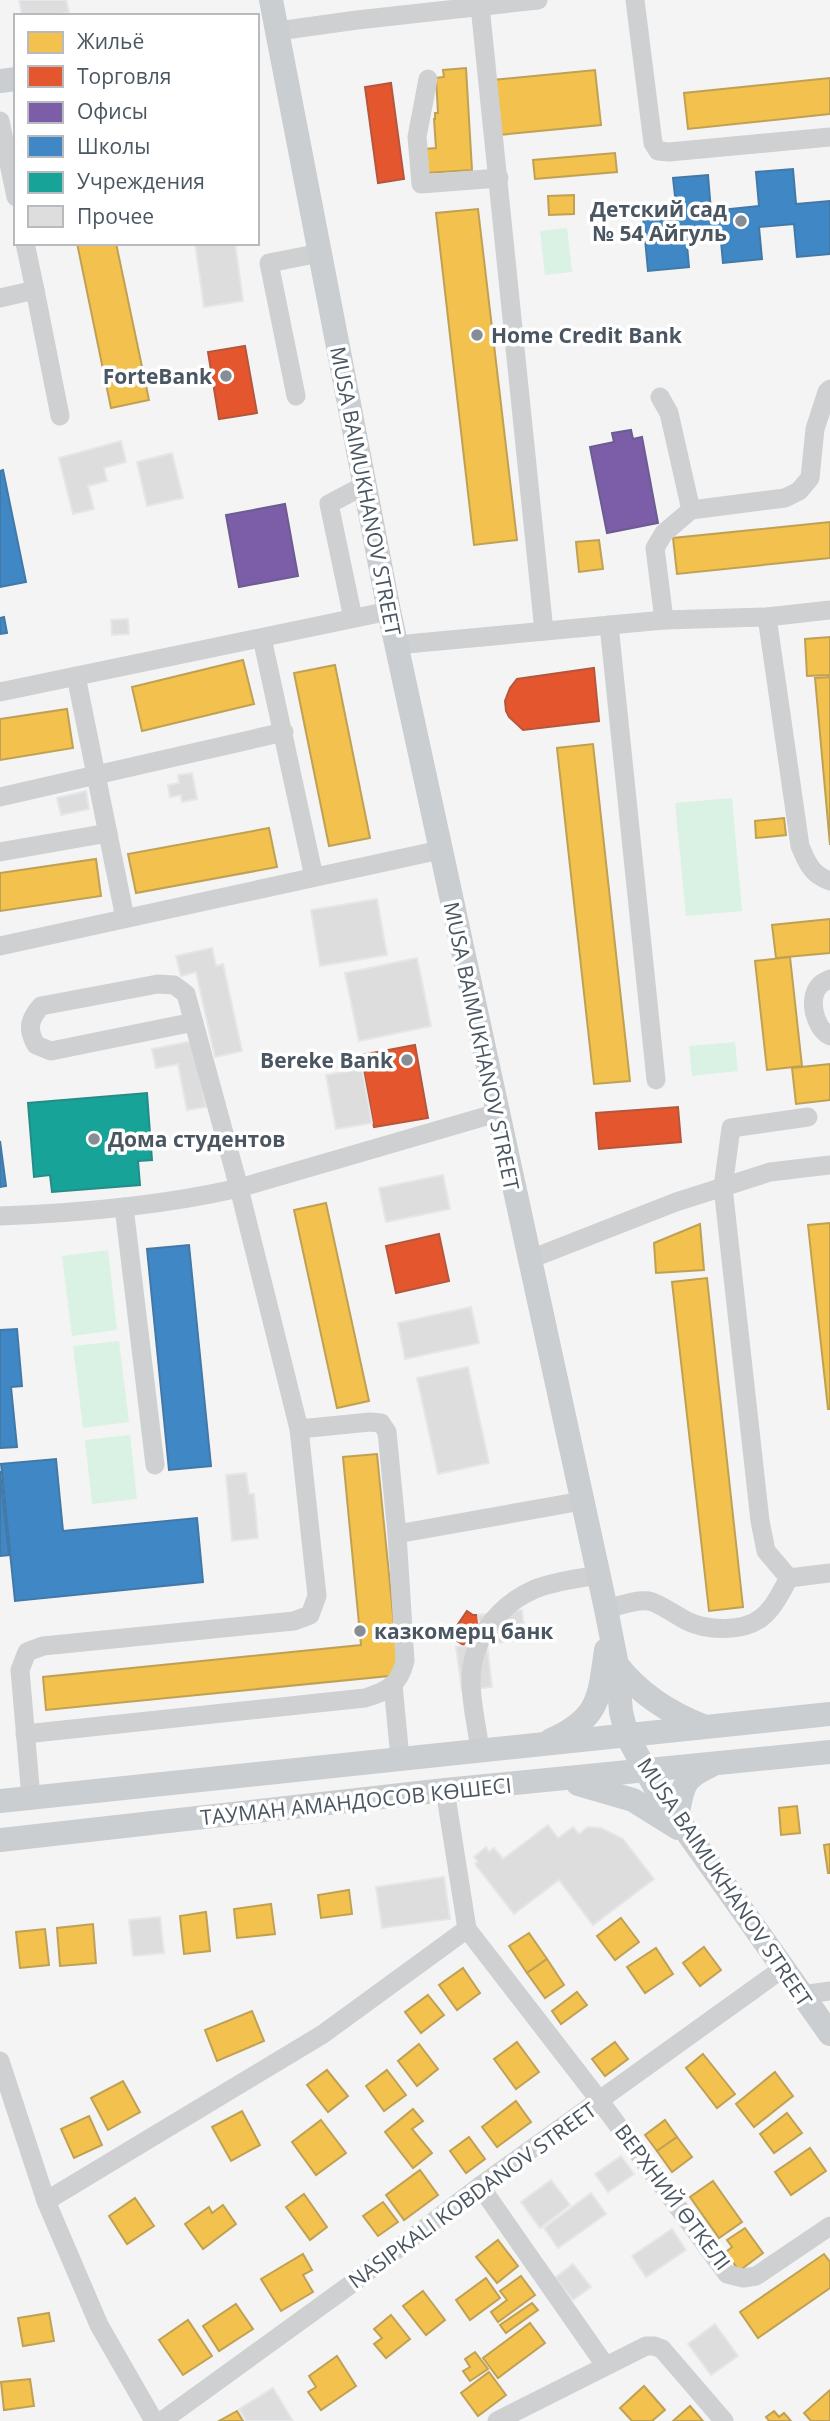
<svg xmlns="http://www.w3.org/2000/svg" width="830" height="2421" font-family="'Open Sans',sans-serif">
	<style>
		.green { fill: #d9f2e3 }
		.homes { fill: #f2c14e; stroke: #c0a154; stroke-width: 2 }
		.shops { fill: #e4572e; stroke: #b6573d; stroke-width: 2 }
		.offices { fill: #7b5ea7; stroke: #6c5c92; stroke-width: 2 }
		.schools { fill: #3f88c5; stroke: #4279a7; stroke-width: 2 }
		.public { fill: #17a398; stroke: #268c88; stroke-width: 2 }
		.building { fill: #ddddde; stroke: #e5e6e7; stroke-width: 2 }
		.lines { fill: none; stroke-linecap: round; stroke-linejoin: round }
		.minor { stroke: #ced0d2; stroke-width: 19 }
		.major { stroke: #caced1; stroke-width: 24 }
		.poi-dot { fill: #868d94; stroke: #fff; stroke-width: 2.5 }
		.labels { text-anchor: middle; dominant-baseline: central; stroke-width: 7; stroke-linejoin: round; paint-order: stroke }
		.poi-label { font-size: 21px; font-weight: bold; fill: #4a5661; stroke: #fff; text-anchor: end }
		.street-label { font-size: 21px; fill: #4a5661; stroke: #fff }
	</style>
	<rect width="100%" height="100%" fill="#f4f4f4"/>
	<g class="green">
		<path d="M567 228 572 272 545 275 540 231Z"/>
		<path d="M732 798 742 911 686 916 675 803Z"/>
		<path d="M735 1042 738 1071 692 1076 689 1046Z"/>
		<path d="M108 1250 117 1330 72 1336 62 1256Z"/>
		<path d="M119 1341 129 1422 83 1428 73 1346Z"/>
		<path d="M130 1435 137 1499 92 1504 85 1440Z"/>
	</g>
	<g class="homes">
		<path d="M466 68 472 170 426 173 424 149 436 148 434 119H435V113H438L436 78 444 77 443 70Z"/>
		<path d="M595 70 601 125 499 135 493 80Z"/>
		<path d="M830 78V114L688 129 684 93Z"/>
		<path d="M615 153 617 172 535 179 533 160Z"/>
		<path d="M574 195V214L549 215 548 196Z"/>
		<path d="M478 209 517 540 474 545 436 213Z"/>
		<path d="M77 243H116L149 400 111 408Z"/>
		<path d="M830 522V558L677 574 673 538Z"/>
		<path d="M599 540 603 569 579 572 576 542Z"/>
		<path d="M830 637V675L807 676 805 639Z"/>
		<path d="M243 660 254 704 142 731 132 687Z"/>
		<path d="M335 665 370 838 329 846 294 673Z"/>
		<path d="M830 677V845L815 678Z"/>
		<path d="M67 709 73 748 0 760V719Z"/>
		<path d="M593 744 630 1081 594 1084 557 748Z"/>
		<path d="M784 818 786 835 756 838 755 821Z"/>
		<path d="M269 828 277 867 136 893 128 854Z"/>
		<path d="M96 859 101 896 0 911V873Z"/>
		<path d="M830 919V953L776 958 772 925Z"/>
		<path d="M790 957 802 1066 767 1070 755 961Z"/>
		<path d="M830 1064V1100L796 1104 792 1068Z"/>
		<path d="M326 1203 369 1401 337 1408 294 1210Z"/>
		<path d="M830 1223V1409H828L808 1225Z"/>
		<path d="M700 1224 704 1270 656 1273 654 1243Z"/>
		<path d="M707 1278 743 1607 709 1611 672 1282Z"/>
		<path d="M377 1454 399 1675 46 1710 43 1677 361 1645 343 1457Z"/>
		<path d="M797 1806 800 1833 781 1835 779 1808Z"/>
		<path d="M830 1844V1873H828L824 1845Z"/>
		<path d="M349 1890 352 1914 321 1918 318 1895Z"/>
		<path d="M271 1904 275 1934 237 1938 234 1909Z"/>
		<path d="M206 1912 210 1951 184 1954 180 1916Z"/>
		<path d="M621 1918 639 1942 615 1960 597 1936Z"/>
		<path d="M93 1924 96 1963 60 1966 57 1928Z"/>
		<path d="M45 1929 49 1965 20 1968 16 1932Z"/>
		<path d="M529 1933 547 1959 527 1973 509 1946Z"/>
		<path d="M704 1947 721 1970 700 1986 683 1963Z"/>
		<path d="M656 1948 673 1974 645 1993 627 1967Z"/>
		<path d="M547 1959 564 1985 545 1998 527 1973Z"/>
		<path d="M463 1968 480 1993 457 2010 439 1985Z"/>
		<path d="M577 1992 587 2005 561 2024 552 2011Z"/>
		<path d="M428 1995 444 2015 421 2033 405 2012Z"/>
		<path d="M252 2011 264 2041 217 2061 205 2030Z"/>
		<path d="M517 2042 539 2072 516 2089 494 2059Z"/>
		<path d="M615 2042 628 2059 605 2076 592 2059Z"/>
		<path d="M419 2044 438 2069 417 2086 398 2061Z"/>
		<path d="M703 2054 735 2094 717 2108 686 2068Z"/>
		<path d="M327 2070 348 2096 328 2112 307 2085Z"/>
		<path d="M387 2070 406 2095 384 2111 366 2086Z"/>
		<path d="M775 2072 793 2096 754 2127 736 2104Z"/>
		<path d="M123 2081 140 2112 108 2130 91 2098Z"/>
		<path d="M516 2101 531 2122 497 2147 482 2127Z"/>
		<path d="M413 2109 423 2121 412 2129 432 2153 413 2168 385 2132Z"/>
		<path d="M242 2111 260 2145 231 2161 212 2127Z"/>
		<path d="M787 2113 802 2133 774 2153 760 2134Z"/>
		<path d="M89 2116 102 2145 74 2158 61 2129Z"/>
		<path d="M321 2120 346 2153 316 2175 292 2142Z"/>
		<path d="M665 2120 677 2137 657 2151 645 2135Z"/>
		<path d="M469 2137 485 2159 466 2173 450 2151Z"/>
		<path d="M677 2137 692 2157 672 2172 657 2151Z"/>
		<path d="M810 2148 826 2171 791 2195 775 2172Z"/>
		<path d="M420 2170 438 2195 404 2220 386 2195Z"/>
		<path d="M713 2181 742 2222 719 2238 690 2197Z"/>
		<path d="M304 2194 327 2227 310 2240 286 2207Z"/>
		<path d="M135 2198 154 2226 127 2244 109 2216Z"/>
		<path d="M383 2202 398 2222 378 2236 363 2216Z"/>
		<path d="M223 2205 236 2224 203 2249 185 2224 209 2207 212 2213Z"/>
		<path d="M745 2228 763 2253 739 2271 726 2252 732 2247 727 2240Z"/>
		<path d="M498 2240 518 2266 497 2283 476 2257Z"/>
		<path d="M303 2254 312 2270 303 2275 313 2292 281 2311 261 2279Z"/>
		<path d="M824 2254 830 2262V2288L758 2338 740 2312Z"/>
		<path d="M521 2276 535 2295 498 2322 491 2312 507 2300 500 2291Z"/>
		<path d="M486 2278 500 2298 470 2320 456 2300Z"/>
		<path d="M423 2291 445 2320 426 2335 403 2306Z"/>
		<path d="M532 2303 538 2310 506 2333 500 2325Z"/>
		<path d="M236 2304 253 2329 219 2351 203 2326Z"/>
		<path d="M49 2313 54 2341 23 2346 18 2318Z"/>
		<path d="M391 2315 410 2339 386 2358 374 2344 382 2338 374 2329Z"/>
		<path d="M188 2320 212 2356 183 2375 159 2340Z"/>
		<path d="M530 2323 545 2343 498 2378 483 2358Z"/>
		<path d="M475 2352 488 2369 470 2381 463 2371 470 2367 465 2359Z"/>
		<path d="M337 2356 356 2386 321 2410 308 2392 316 2387 309 2376Z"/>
		<path d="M489 2372 506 2395 478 2416 461 2393Z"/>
		<path d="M30 2379 34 2406 4 2410 1 2382Z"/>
		<path d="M644 2386 665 2410 652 2421H632L620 2408Z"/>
		<path d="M830 2390V2421H811L804 2413Z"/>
		<path d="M690 2406 703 2421H673Z"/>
		<path d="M237 2411 243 2421H219Z"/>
		<path d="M774 2411 779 2417 784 2413 791 2421H769L766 2417Z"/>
	</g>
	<g class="shops">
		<path d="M391 83 404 179 378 183 365 87Z"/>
		<path d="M245 346 257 413 219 419 208 352Z"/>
		<path d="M594 668 599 721 523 730 509 717 506 711 505 701 510 688 517 679Z"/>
		<path d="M415 1045 428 1118 374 1127 361 1055Z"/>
		<path d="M678 1107 681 1142 599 1149 596 1113Z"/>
		<path d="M439 1234 449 1281 396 1293 386 1246Z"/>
		<path d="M467 1611 473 1615H478L479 1624 465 1646 450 1636Z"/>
	</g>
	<g class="offices">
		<path d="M631 430 633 439 642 437 658 523 607 533 590 447 614 442 612 433Z"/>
		<path d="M285 504 298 576 239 587 226 515Z"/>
	</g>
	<g class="schools">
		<path d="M793 169 796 204 830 201V254L797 257 794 224 759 227 762 259 723 263 720 231 686 234 689 267 648 271 643 217 677 214 673 178 708 175 711 211 759 206 756 172Z"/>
		<path d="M3 470 26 582 0 587V471Z"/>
		<path d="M4 617 7 633 0 634V618Z"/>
		<path d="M0 1141 6 1186 0 1187Z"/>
		<path d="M189 1245 211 1466 169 1470 147 1249Z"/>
		<path d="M17 1329 22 1386 11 1387 17 1447 0 1448V1330Z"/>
		<path d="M56 1459 63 1531 197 1518 203 1582 15 1601 1 1464Z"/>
		<path d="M0 1471 9 1555 0 1556Z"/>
	</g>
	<path class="public" d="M147 1093 152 1160 138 1161 140 1185 52 1192 50 1175 34 1177 28 1103Z"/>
	<g class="building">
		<path d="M19 0H66L69 12 54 16H22Z"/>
		<path d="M195 243H235L243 301 204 307Z"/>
		<path d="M121 441 126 462 104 468 107 481 88 486 94 509 73 514 59 458Z"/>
		<path d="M172 453 183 498 147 506 137 462Z"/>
		<path d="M128 619 129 634 112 635 111 620Z"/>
		<path d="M192 773 197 799 182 802 181 795 170 797 168 785 179 783 178 775Z"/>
		<path d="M86 791 89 809 61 815 57 798Z"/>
		<path d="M377 899 387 955 320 966 311 910Z"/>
		<path d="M212 948 216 966 223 964 242 1051 215 1057 196 972 181 976 176 956Z"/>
		<path d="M417 958 431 1026 359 1041 345 973Z"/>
		<path d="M193 1041 206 1107 187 1110 178 1064 156 1068 152 1049Z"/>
		<path d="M362 1069 372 1123 336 1129 326 1075Z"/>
		<path d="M443 1175 450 1209 386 1222 379 1188Z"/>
		<path d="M471 1307 479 1343 405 1359 398 1323Z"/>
		<path d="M468 1367 489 1463 438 1474 417 1378Z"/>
		<path d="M246 1473 249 1494H254L258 1538 232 1541 226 1475Z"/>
		<path d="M522 1610 525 1639 487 1644 492 1687 462 1691 456 1647 465 1646 479 1624 478 1615Z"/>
		<path d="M548 1825 558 1838 573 1827 579 1834 588 1827 601 1828 623 1839 654 1879 593 1925 559 1880 514 1914 475 1864 478 1862 474 1857 486 1847 489 1852 494 1848 503 1859Z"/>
		<path d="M444 1877 450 1919 382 1928 376 1887Z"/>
		<path d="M160 1917 164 1953 133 1956 129 1920Z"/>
		<path d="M621 2156 634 2174 608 2192 595 2174Z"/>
		<path d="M551 2180 570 2205 540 2228 521 2202Z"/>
		<path d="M591 2193 606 2214 558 2248 544 2228Z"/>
		<path d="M672 2229 686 2250 646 2277 632 2256Z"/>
		<path d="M573 2264 591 2287 573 2300 555 2278Z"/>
		<path d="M715 2324 738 2356 711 2375 688 2344Z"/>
		<path d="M273 2388 293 2421H246L239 2409Z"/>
	</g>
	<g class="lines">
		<g class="minor">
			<path d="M635 0 653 143 658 151 669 152 830 137"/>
			<path d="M480 6 544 631"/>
			<path d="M278 31 357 20 538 0"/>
			<path d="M428 79 417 137 421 184 499 178"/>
			<path d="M0 121 16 197"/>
			<path d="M35 290 60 416"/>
			<path d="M0 298 35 290 25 243"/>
			<path d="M296 396 269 263 320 253"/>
			<path d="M660 397 669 413 691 510"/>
			<path d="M767 617 800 846C807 863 812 875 830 881"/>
			<path d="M353 618 329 504 365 485"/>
			<path d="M664 620 655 548 664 533 691 510 785 498 799 491 810 478 815 429 827 392 830 389"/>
			<path d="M609 625 656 1080"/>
			<path d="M262 638 314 877"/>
			<path d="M396 645 664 620 767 617 830 610"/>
			<path d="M76 676 125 918"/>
			<path d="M0 692 389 611"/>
			<path d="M0 797 284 732"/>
			<path d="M0 852 108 833"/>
			<path d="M0 946 440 850"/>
			<path d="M830 979C827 981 822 982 820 985 807 998 815 1029 830 1036"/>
			<path d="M124 1207 155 1465"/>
			<path d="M0 1216C80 1213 161 1206 239 1188L497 1113"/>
			<path d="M528 1260 676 1202 770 1172 830 1165"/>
			<path d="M397 1534 582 1501"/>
			<path d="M789 1578 830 1573"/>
			<path d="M606 1609C619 1606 636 1599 649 1601 659 1603 677 1616 687 1621 707 1631 743 1632 761 1618 774 1608 781 1592 789 1578L766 1551 760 1521 723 1187 731 1128 808 1117"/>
			<path d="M393 1685 400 1758"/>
			<path d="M25 1734 365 1698C388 1691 399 1685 405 1661L397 1534 387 1432 381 1423 370 1422 299 1429"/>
			<path d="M480 1750C477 1727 471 1703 471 1681 471 1640 498 1605 535 1589 554 1581 577 1579 598 1575"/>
			<path d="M445 1790 467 1929 600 2101 727 2274 743 2278 756 2276 830 2226"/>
			<path d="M31 1798 20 1670 27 1652 43 1646 294 1621 310 1615 317 1596 299 1429 239 1188 186 994 174 985 158 984 41 1006C29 1020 27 1029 36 1045L51 1051 194 1022"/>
			<path d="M801 1995 830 1991"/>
			<path d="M0 2061 46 2201 99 2325 154 2421"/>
			<path d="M480 2186 605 2365"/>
			<path d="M46 2201 323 2034 467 1929"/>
			<path d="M162 2421 354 2282 480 2186 782 1969"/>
			<path d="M497 2421 646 2346H654L662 2349 724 2421"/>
		</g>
		<g class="major">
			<path d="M271 0 389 611 606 1609 617 1665 621 1712 627 1736 655 1787 830 2034"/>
			<path d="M0 81 16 79"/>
			<path d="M617 1665C639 1693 669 1713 703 1726"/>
			<path d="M551 1740C600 1718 599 1698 606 1650"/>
			<path d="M578 1784 633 1800 678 1828"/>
			<path d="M0 1801 830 1714"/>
			<path d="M677 1817C683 1788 681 1779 710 1766"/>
			<path d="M0 1840 445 1790 830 1752"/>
		</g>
	</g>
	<g class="poi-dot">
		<circle cx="741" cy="221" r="7"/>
		<circle cx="477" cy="335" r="7"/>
		<circle cx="226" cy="376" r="7"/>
		<circle cx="407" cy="1060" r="7"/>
		<circle cx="94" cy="1139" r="7"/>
		<circle cx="360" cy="1631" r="7"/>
	</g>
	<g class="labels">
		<g class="poi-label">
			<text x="727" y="209">Детский сад<tspan x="727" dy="24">№ 54 Айгуль</tspan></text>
			<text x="491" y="335" text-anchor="start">Home Credit Bank</text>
			<text x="212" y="376">ForteBank</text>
			<text x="393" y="1060">Bereke Bank</text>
			<text x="108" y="1139" text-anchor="start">Дома студентов</text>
			<text x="374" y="1631" text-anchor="start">казкомерц банк</text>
		</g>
		<g class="street-label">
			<text transform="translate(366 491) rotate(79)">MUSA BAIMUKHANOV STREET</text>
			<text transform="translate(482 1046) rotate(78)">MUSA BAIMUKHANOV STREET</text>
			<text transform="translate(356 1801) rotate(-6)">ТАУМАН АМАНДОСОВ КӨШЕСІ</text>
			<text transform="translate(725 1882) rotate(56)">MUSA BAIMUKHANOV STREET</text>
			<text transform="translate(472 2195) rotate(-36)">NASIPKALI KOBDANOV STREET</text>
			<text transform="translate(673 2197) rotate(53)">ВЕРХНИЙ ӨТКЕЛІ</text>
		</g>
	</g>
	<rect x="14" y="14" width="245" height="231" fill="#ffffff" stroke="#b7bbc0" stroke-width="2"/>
	<rect x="28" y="32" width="35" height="21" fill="#f2c14e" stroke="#b7bbc0" stroke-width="2"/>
	<text x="77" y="49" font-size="21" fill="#4a5661">Жильё</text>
	<rect x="28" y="66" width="35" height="21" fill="#e4572e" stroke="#b7bbc0" stroke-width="2"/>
	<text x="77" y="84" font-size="21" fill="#4a5661">Торговля</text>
	<rect x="28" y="102" width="35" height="21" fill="#7b5ea7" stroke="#b7bbc0" stroke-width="2"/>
	<text x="77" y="119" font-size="21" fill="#4a5661">Офисы</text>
	<rect x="28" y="136" width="35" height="21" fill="#3f88c5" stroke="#b7bbc0" stroke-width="2"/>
	<text x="77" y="154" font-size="21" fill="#4a5661">Школы</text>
	<rect x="28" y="172" width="35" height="21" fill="#17a398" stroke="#b7bbc0" stroke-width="2"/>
	<text x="77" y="189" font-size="21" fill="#4a5661">Учреждения</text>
	<rect x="28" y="206" width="35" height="21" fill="#ddddde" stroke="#b7bbc0" stroke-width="2"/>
	<text x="77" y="224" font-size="21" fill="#4a5661">Прочее</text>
</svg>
